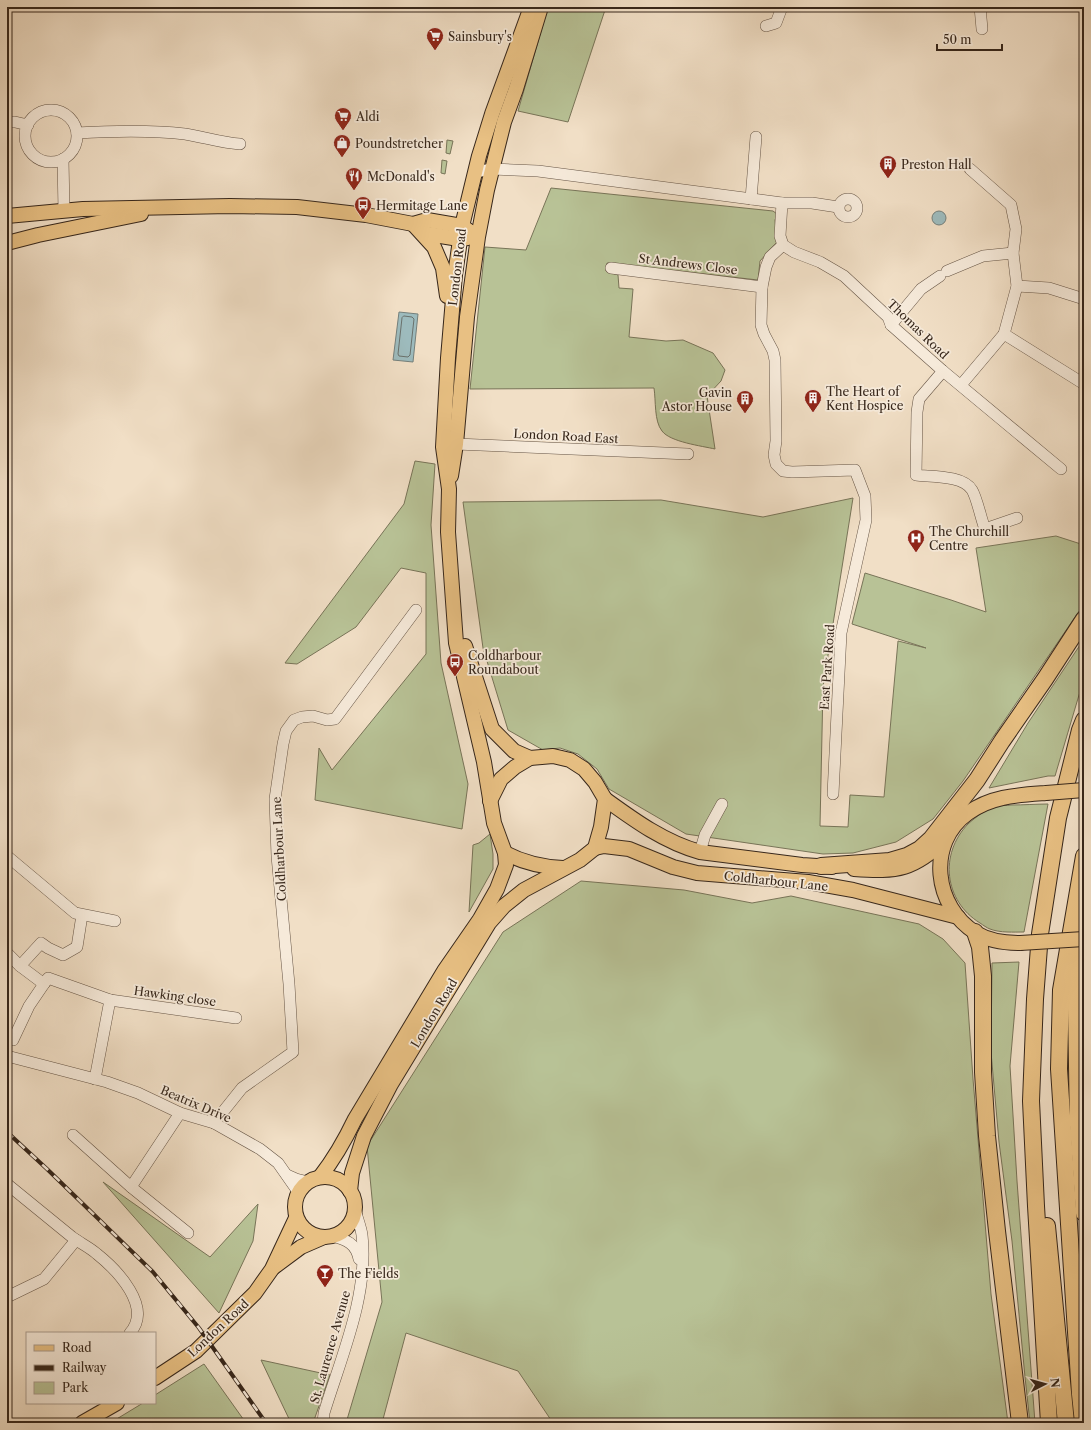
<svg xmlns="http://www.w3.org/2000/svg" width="1091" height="1430" font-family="'Libre Caslon Text',serif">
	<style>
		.green { fill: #b8c296; stroke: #787458 }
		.water { fill: #9dbbbd; stroke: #74807c }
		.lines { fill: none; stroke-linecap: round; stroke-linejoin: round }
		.shore { stroke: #6a716c; stroke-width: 1 }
		.minor-casing { stroke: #665546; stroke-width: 12 }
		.major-casing { stroke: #37271b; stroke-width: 16 }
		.highway-casing { stroke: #37271b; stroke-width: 18 }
		.minor { stroke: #f6eada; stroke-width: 11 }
		.major { stroke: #e8c083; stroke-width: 14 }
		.highway { stroke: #e8c083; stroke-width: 16 }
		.rail-casing { stroke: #37271b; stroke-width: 4 }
		.rail { stroke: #f6eada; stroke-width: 2.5; stroke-dasharray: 8; stroke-linecap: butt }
		.major-bridge-casing { stroke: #37271b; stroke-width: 16; stroke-linecap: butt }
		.major-bridge { stroke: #e8c083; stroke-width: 14 }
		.labels { text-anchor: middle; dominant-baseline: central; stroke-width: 3.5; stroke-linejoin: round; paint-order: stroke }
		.poi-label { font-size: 12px; fill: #37271b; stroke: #f6eada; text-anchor: start }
		.street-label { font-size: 12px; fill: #37271b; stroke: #f6eada }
	</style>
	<rect width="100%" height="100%" fill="#f1dfc6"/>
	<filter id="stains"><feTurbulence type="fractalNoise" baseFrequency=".005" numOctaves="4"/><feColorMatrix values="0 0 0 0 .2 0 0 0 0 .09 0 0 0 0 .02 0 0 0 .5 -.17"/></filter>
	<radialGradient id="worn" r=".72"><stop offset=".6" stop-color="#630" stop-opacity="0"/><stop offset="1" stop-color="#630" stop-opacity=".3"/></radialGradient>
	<g class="green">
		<path d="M548 7H606L568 122 518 111Z"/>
		<path d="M447 140 453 141 450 154 446 153Z"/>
		<path d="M442 160 447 161 445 174 441 173Z"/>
		<path d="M551 188 773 211 777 214 775 220 777 242 760 261 758 280 607 263 606 271 618 275 619 288 633 289 629 337 666 341 683 340 713 353 725 370 721 381 707 396 715 449C702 446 670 442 662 431 654 421 656 401 654 388L470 389 485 247 526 250Z"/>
		<path d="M415 461 435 464 431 525 441 663 468 784 462 829 315 800 319 748 332 770 426 654V573L401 568 356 627 297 664 285 663 404 504Z"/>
		<path d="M853 498 823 687 820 826 848 827 850 795 884 797 898 641 926 648 852 624 865 573 951 600 986 612 976 548 1056 536 1084 545V604L963 781 933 819 896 842 853 853 823 854 686 834 609 789 597 769 578 754 560 748 543 750 508 730 483 648 463 502 661 500 763 517Z"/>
		<path d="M1084 639V683L1079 695 1055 776H1048L989 788 1028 723Z"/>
		<path d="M1048 804 1024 932C1014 932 1000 933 990 929 987 928 983 925 980 923 944 901 939 854 968 824 976 817 986 809 996 806 1001 805 1007 806 1011 805 1024 805 1036 804 1048 804Z"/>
		<path d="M490 834 493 854V869L469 912 473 845 479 843Z"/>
		<path d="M581 881 684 890 752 903 791 896 919 924 943 939 965 963 973 1079 991 1294 1008 1423H553L518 1371 406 1333 382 1423H346L382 1302 367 1146 503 932Z"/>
		<path d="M1019 962 1010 1066 1017 1181 1035 1423H1030L1025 1377 1012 1241 999 1142 991 1052 992 963Z"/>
		<path d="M103 1182 210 1257 258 1204 253 1241 219 1313Z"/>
		<path d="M261 1360 330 1375 313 1423H291Z"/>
		<path d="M204 1364 246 1423H118L115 1420 143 1403H155V1395Z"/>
	</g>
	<g class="water">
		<circle cx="939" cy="218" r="7"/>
		<path d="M399 312 418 314 413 362 393 360Z"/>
	</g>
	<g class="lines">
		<path class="shore" d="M404 316 412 317 414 319 410 355 408 357 399 356 398 354 402 318Z"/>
		<defs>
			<g id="minor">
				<path d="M980 7 982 29"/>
				<path d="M766 26 776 23 782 7"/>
				<circle cx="51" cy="136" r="26"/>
				<path d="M7 122H15L28 125"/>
				<path d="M77 133C113 131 150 130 185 134 204 137 222 143 240 144"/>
				<path d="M63 159 64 211"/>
				<path d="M475 172 492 169 538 171 782 203H812L838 207"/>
				<circle cx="848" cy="208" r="9"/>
				<path d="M751 199 756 137"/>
				<path d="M782 203 780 236 783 245 794 252 820 262 844 276 888 317 891 325 943 371 1061 469"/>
				<path d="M783 245 770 257 766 267 762 287 761 325 764 334 773 351 775 360 776 441 774 455 776 464 783 471 792 472 855 470 865 496 866 520 841 633 833 794"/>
				<path d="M611 268 762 287"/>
				<path d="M947 271 983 256 1013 253"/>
				<path d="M1017 286 1049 288 1084 299"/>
				<path d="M891 325 921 289 940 276"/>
				<path d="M1004 334 1084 384"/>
				<path d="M943 371 919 399 917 412 916 475C931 477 963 475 972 490 977 498 981 519 985 529L1017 518"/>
				<path d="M961 385 1004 334 1017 286 1013 253 1016 229 1011 205 970 169"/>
				<path d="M449 446 456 444 688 454"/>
				<path d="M700 852 705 835 722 804"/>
				<path d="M7 856 75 913 115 921"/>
				<path d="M7 953 20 966 41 943 48 948 63 955 77 947 82 915"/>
				<path d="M20 966 44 984"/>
				<path d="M7 1038 13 1040 29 1006 48 978 110 1000 236 1018"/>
				<path d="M7 1056 107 1082 138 1093 180 1113 214 1123 260 1149 278 1163 299 1193"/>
				<path d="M95 1079 110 1000"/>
				<path d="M214 1123 242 1088 293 1052 289 984 277 856 275 799 283 744 286 731 294 720 302 717 313 716 327 720 335 719 416 610"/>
				<path d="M73 1135 131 1187 188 1233"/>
				<path d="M287 1175 296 1179 308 1182"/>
				<path d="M7 1184C29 1202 50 1219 72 1237 80 1243 89 1247 97 1254 117 1270 153 1307 130 1333"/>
				<path d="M131 1187 180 1113"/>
				<path d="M333 1236C346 1240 356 1243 359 1259"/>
				<path d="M7 1297 44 1279 76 1240"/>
				<path d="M323 1423 324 1413C341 1357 369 1295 362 1235 361 1227 357 1218 355 1209"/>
			</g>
			<g id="major">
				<path d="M7 216 83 209 230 206 297 207 366 215 413 224 427 220 462 226 469 231"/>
				<path d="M413 224 434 247 443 268 447 296"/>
				<path d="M422 233 459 239 468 238"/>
				<path d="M7 243 38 235 141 214"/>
				<path d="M451 476 456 444 467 317 478 237 487 190 504 122 516 89 541 7"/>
				<path d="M465 646 492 729 514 751 530 758"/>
				<path d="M605 799C634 820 664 842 700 852L802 865 832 867"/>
				<path d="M595 848 604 846 629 849 673 867 697 873 808 882 853 890 958 917"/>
				<path d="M505 853C524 863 542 867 563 868"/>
				<path d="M854 869C898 872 914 870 946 839"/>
				<path d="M1020 943C1004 943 989 941 976 933 934 907 926 843 968 813 991 796 1018 795 1046 793"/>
				<path d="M320 1177C334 1159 345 1140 355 1119L444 971 480 919 497 889 506 865 505 853 494 823 484 762 456 643 448 532 449 489 443 447 448 358 455 275 462 226 479 156 492 114 531 7"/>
				<circle cx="325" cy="1207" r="30"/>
				<path d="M350 1191 352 1173 364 1136 391 1084 489 923 504 906 524 890 580 860 595 848 601 827 605 799 595 782 584 769 570 760 553 756 530 758 515 767 501 779 490 801"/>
				<path d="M274 1267 301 1247 324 1237"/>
				<path d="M155 1378 196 1351 255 1293 272 1269 296 1218"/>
				<path d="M82 1423 117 1403"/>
			</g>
			<g id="highway">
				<path d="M821 866 890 861 907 856 920 849 931 839 977 780 1002 741 1045 679 1084 619"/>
				<path d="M975 932 980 947 983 976V1072L987 1136 997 1231 1020 1423"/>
				<path d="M1075 948 1078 1125 1084 1213"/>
				<path d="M1047 1226 1066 1423"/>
				<path d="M1049 1423 1036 1206 1031 1101 1035 999 1040 934 1058 818 1080 730 1084 720"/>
				<path d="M1083 1423 1080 1394 1059 1069 1061 990 1084 856"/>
			</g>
		</defs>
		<use href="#minor" class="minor-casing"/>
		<use href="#major" class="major-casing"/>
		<use href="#highway" class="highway-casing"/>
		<use href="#minor" class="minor"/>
		<use href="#major" class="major"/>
		<use href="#highway" class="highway"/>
		<defs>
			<path id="rail" d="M7 1132 47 1169 153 1272 199 1328 266 1423"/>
		</defs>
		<use href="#rail" class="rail-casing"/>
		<use href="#rail" class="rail"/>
		<defs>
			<g id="major-bridge">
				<path d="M1046 793 1084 790"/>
				<path d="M1020 943 1084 939"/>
			</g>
		</defs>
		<use href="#major-bridge" class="major-bridge-casing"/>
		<use href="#major-bridge" class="major-bridge"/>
	</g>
	<defs>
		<symbol id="supermarket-pin" viewBox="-11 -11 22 30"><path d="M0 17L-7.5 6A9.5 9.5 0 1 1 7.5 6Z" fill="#8f2418" stroke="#f6eada"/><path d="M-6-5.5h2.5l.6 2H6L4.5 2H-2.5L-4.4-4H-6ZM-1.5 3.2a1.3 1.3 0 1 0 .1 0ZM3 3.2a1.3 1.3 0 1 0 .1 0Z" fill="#fff"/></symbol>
		<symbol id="shop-pin" viewBox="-11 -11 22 30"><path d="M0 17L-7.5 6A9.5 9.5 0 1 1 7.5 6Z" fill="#8f2418" stroke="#f6eada"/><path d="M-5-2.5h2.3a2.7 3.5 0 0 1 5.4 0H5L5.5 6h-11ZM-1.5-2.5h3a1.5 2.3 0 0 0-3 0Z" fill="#fff"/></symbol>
		<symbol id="building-pin" viewBox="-11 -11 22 30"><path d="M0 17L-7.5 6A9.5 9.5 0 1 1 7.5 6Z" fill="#8f2418" stroke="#f6eada"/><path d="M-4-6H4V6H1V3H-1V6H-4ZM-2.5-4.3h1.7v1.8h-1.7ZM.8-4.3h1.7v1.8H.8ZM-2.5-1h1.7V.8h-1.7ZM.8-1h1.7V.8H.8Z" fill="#fff"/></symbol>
		<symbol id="restaurant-pin" viewBox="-11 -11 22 30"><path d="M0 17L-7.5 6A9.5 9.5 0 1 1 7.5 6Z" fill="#8f2418" stroke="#f6eada"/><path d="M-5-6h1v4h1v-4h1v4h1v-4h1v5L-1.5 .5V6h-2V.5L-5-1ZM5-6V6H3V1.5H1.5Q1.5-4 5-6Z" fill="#fff"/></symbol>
		<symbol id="bus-pin" viewBox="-11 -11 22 30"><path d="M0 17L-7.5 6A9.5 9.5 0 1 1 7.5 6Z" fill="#8f2418" stroke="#f6eada"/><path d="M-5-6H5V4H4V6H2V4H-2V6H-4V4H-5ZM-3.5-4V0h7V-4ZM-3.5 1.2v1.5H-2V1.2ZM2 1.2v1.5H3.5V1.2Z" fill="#fff"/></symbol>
		<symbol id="hospital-pin" viewBox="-11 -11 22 30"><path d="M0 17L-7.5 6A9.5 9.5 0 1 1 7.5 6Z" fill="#8f2418" stroke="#f6eada"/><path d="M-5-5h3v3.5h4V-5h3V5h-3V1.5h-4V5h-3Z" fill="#fff"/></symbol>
		<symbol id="bar-pin" viewBox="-11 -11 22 30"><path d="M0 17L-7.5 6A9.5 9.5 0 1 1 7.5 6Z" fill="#8f2418" stroke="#f6eada"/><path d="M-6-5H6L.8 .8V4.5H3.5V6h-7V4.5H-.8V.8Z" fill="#fff"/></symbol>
	</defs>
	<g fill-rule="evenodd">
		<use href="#supermarket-pin" x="425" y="26" width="20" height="27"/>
		<use href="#supermarket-pin" x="333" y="106" width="20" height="27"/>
		<use href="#shop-pin" x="332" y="133" width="20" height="27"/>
		<use href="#building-pin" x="878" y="154" width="20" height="27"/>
		<use href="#restaurant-pin" x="344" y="166" width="20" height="27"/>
		<use href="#bus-pin" x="353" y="195" width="20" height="27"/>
		<use href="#building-pin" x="803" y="388" width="20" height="27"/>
		<use href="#building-pin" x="735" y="389" width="20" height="27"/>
		<use href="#hospital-pin" x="906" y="528" width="20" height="27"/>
		<use href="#bus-pin" x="445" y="652" width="20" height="27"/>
		<use href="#bar-pin" x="315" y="1263" width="20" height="27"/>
	</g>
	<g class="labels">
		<g class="poi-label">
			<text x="448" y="36">Sainsbury's</text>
			<text x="356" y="116">Aldi</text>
			<text x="355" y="143">Poundstretcher</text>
			<text x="901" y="164">Preston Hall</text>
			<text x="367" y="176">McDonald's</text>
			<text x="376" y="205">Hermitage Lane</text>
			<text x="826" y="391">The Heart of<tspan x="826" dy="14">Kent Hospice</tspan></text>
			<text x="732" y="392" text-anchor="end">Gavin<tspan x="732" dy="14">Astor House</tspan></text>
			<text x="929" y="531">The Churchill<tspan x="929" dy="14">Centre</tspan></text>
			<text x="468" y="655">Coldharbour<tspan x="468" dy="14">Roundabout</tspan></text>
			<text x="338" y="1273">The Fields</text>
		</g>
		<g class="street-label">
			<text transform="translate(688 264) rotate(7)">St Andrews Close</text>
			<text transform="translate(457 267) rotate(-83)">London Road</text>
			<text transform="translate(918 329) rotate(44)">Thomas Road</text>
			<text transform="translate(566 436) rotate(3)">London Road East</text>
			<text transform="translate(827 667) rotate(-86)">East Park Road</text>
			<text transform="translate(279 849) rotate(-93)">Coldharbour Lane</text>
			<text transform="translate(776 881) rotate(6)">Coldharbour Lane</text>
			<text transform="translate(175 996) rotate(8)">Hawking close</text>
			<text transform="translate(434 1013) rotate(-59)">London Road</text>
			<text transform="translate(196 1104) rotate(23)">Beatrix Drive</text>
			<text transform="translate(218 1328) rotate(-43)">London Road</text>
			<text transform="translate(330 1347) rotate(-74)">St. Laurence Avenue</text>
		</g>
	</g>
	<rect width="1091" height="1430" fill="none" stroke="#f1dfc6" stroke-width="24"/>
	<rect x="8" y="8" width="1075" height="1414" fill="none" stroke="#37271b" stroke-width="2"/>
	<rect x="12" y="12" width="1067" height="1406" fill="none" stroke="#37271b"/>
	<rect x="26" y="1332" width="130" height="72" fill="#f6eada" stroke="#aa9c8e"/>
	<rect x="34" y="1345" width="20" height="6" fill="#e8c083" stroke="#aa9c8e"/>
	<text x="62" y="1352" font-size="12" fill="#37271b">Road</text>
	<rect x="34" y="1365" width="20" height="6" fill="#37271b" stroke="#aa9c8e"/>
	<text x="62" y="1372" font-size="12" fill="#37271b">Railway</text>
	<rect x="34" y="1382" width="20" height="12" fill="#b8c296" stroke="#aa9c8e"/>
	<text x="62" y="1392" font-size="12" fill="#37271b">Park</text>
	<g transform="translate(1045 1384) rotate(84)" stroke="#f6eada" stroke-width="3" paint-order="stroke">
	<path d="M0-3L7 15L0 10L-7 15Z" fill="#37271b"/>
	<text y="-6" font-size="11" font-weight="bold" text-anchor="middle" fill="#37271b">N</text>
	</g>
	<path d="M937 44v6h65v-6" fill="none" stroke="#37271b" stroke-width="2"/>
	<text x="943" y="44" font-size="12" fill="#37271b" stroke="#f6eada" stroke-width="3" paint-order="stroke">50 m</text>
	<rect width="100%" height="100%" filter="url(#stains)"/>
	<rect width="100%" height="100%" fill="url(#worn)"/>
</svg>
